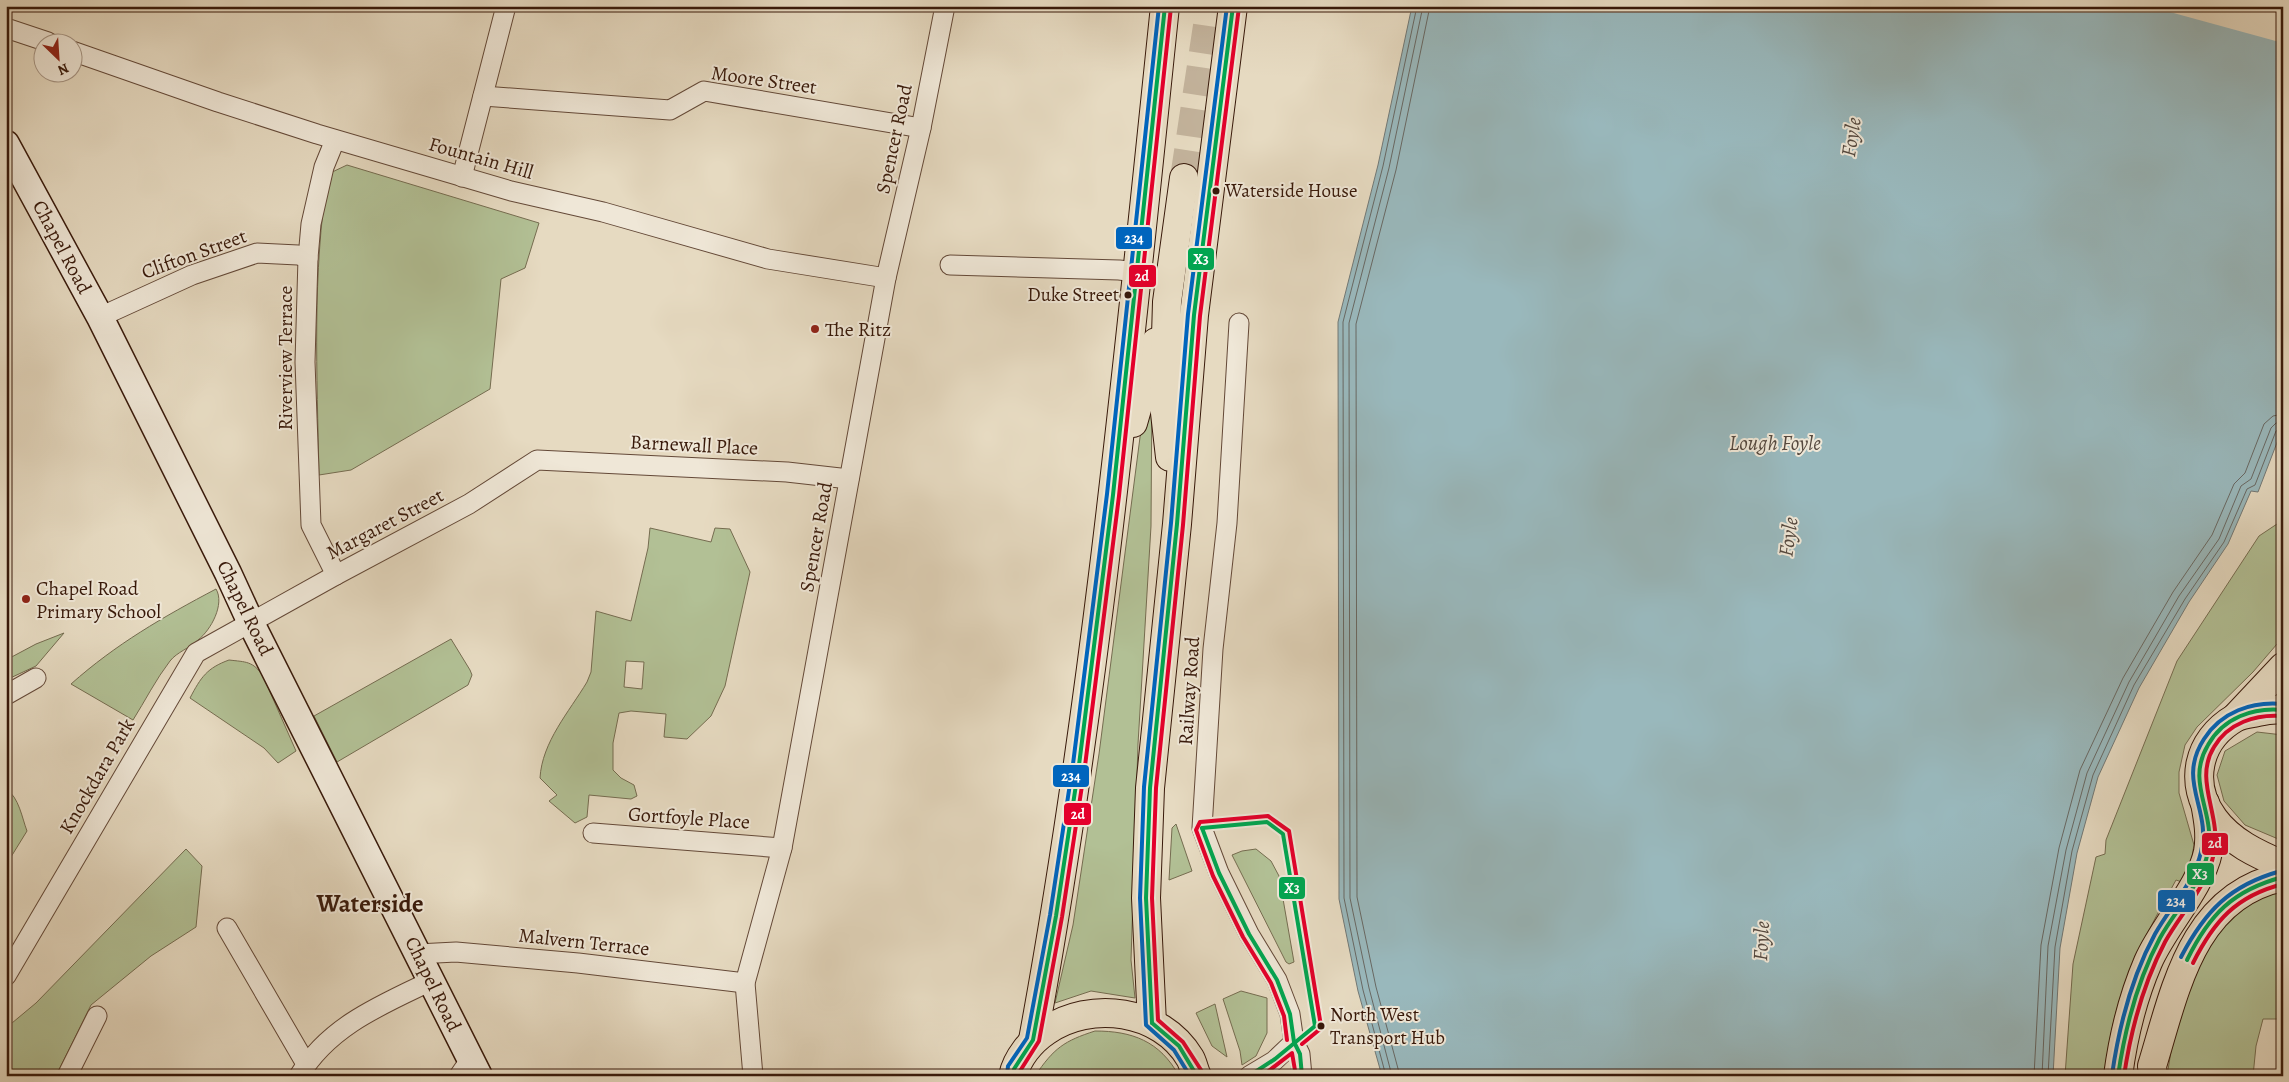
<svg xmlns="http://www.w3.org/2000/svg" width="2289" height="1082" font-family="Alegreya,serif">
	<style>
		.green { fill: #b2c095; stroke: #756c50; fill-rule: evenodd }
		.water { fill: #99b8bc; stroke: #727875 }
		.pier { fill: #e6dac1 }
		.lines { fill: none; stroke-linecap: round; stroke-linejoin: round }
		.shore { stroke: #686863; stroke-width: 1 }
		.highway-tunnel { stroke: #c3b39c; stroke-width: 28; stroke-dasharray: 28 14; stroke-linecap: butt }
		.street-casing { stroke: #644938; stroke-width: 21 }
		.secondary-casing { stroke: #38190a; stroke-width: 29 }
		.highway-casing { stroke: #38190a; stroke-width: 30 }
		.street { stroke: #efe7d7; stroke-width: 19 }
		.secondary { stroke: #efe7d7; stroke-width: 26 }
		.highway { stroke: #e6dac1; stroke-width: 28 }
		.bus-1-casing { stroke: #efe7d7; stroke-width: 8 }
		.bus-2-casing { stroke: #efe7d7; stroke-width: 8 }
		.bus-3-casing { stroke: #efe7d7; stroke-width: 8 }
		.bus-1 { stroke: #00a651; stroke-width: 4 }
		.bus-2 { stroke: #e4002b; stroke-width: 4 }
		.bus-3 { stroke: #0065bd; stroke-width: 4 }
		.bus-dot { fill: #38190a; stroke: #efe7d7; stroke-width: 2 }
		.poi-dot { fill: #8f2418; stroke: #efe7d7; stroke-width: 2 }
		.labels { text-anchor: middle; dominant-baseline: central; stroke-width: 4; stroke-linejoin: round; paint-order: stroke }
		.bus-label { font-size: 19px; fill: #38190a; stroke: #efe7d7; text-anchor: start }
		.street-label { font-size: 20px; fill: #38190a; stroke: #efe7d7 }
		.poi-label { font-size: 20px; fill: #38190a; stroke: #efe7d7; text-anchor: start }
		.water-label { font-size: 21px; font-style: italic; fill: #55493f; stroke: #efe7d7 }
		.district-label { font-size: 25px; font-weight: bold; fill: #38190a; stroke: #efe7d7 }
		.line-badge { stroke: #efe7d7; stroke-width: 2 }
		.badge-label { font-size: 14px; text-anchor: middle; font-weight: bold; fill: #fff }
	</style>
	<rect width="100%" height="100%" fill="#e6dac1"/>
	<filter id="stains"><feTurbulence type="fractalNoise" baseFrequency=".004" numOctaves="4"/><feColorMatrix values="0 0 0 0 .2 0 0 0 0 .09 0 0 0 0 .02 0 0 0 .5 -.17"/></filter>
	<radialGradient id="worn" r=".72"><stop offset=".6" stop-color="#630" stop-opacity="0"/><stop offset="1" stop-color="#630" stop-opacity=".3"/></radialGradient>
	<g class="green">
		<path d="M347 165 539 223 525 268 501 279 490 389 351 470 319 475C317 374 312 274 328 174Z"/>
		<path d="M1152 385 1151 526 1138 744 1131 960 1135 998 1091 991 1055 1003 1073 925 1099 754 1146 391Z"/>
		<path d="M2283 520V637L2253 672 2197 727 2185 745 2179 772V793L2194 845 2191 862 2182 882 2176 880C2157 915 2136 951 2123 990 2113 1017 2108 1047 2104 1076H2065L2073 964 2096 857 2105 854 2106 840 2177 661 2259 536Z"/>
		<path d="M650 528 711 542 715 528 730 529 750 572 725 686 711 716 687 739 664 737 666 714 631 711 619 713 613 743V770L621 778 634 785 637 796 631 799 589 795 587 817 575 823 549 801 557 795 540 778C542 742 569 712 587 682L591 672 596 611 631 621 648 548ZM626 661 644 662 642 689 624 687Z"/>
		<path d="M216 589C225 604 211 630 198 640 190 648 177 652 170 661 156 679 145 701 133 720L71 684C116 644 163 617 216 589Z"/>
		<path d="M64 633 36 666 6 680V660L36 644Z"/>
		<path d="M451 639 470 670 472 675 468 685 337 762 314 716Z"/>
		<path d="M229 660C246 662 253 661 263 676L296 751 278 763 264 748 190 698C201 677 207 668 229 660Z"/>
		<path d="M2257 732 2283 735V841L2245 825 2224 801 2217 775 2225 751Z"/>
		<path d="M6 789C19 797 22 818 27 831L6 865Z"/>
		<path d="M1176 824 1192 871 1169 880 1172 828Z"/>
		<path d="M186 849 202 866 196 927 151 956 91 1005 56 1076H6V1028L36 1003Z"/>
		<path d="M1256 849 1271 861 1279 876 1294 962 1289 964 1286 962 1232 855 1242 851Z"/>
		<path d="M2283 890V1019H2263L2256 1046 2253 1076H2167L2174 1033 2181 1006 2210 941 2246 903Z"/>
		<path d="M1241 991 1267 998V1033L1256 1056 1242 1065 1240 1051 1223 999Z"/>
		<path d="M1215 1004 1227 1057 1212 1046 1196 1013Z"/>
		<path d="M1095 1031C1132 1031 1160 1041 1179 1076H1035C1054 1048 1064 1041 1095 1031Z"/>
	</g>
	<path class="water" d="M1412 6H2283V427L2258 492 2251 491 2228 544 2189 602 2139 688 2098 777 2077 853 2060 948 2053 1076H1382L1358 991 1339 899 1338 322 1378 165Z"/>
	<path class="pier" d="M2148 6H2283V43Z"/>
	<g class="lines">
		<g class="shore">
			<path d="M1386 1076 1363 990 1344 898 1343 322 1383 166 1417 6"/>
			<path d="M1392 1076 1369 988 1350 898 1349 323 1389 168 1423 6"/>
			<path d="M1400 1076 1376 987 1357 897 1356 324 1396 170 1430 6"/>
			<path d="M2034 1076 2041 945 2059 848 2080 770 2123 678 2173 592 2212 535 2234 484 2245 473 2264 424 2273 416 2283 414"/>
			<path d="M2042 1076 2048 946 2066 850 2087 773 2129 682 2179 596 2219 539 2241 486 2251 479 2271 428 2276 423 2283 422"/>
			<path d="M2048 1076 2055 947 2072 851 2093 775 2134 685 2185 599 2224 542 2247 489 2255 485 2276 431 2283 428"/>
		</g>
		<path class="highway-tunnel" d="M1184 178 1210 6"/>
		<defs>
			<g id="street">
				<path d="M6 28 48 42"/>
				<path d="M72 51 218 102 317 134 511 191 603 212 768 259 886 278"/>
				<path d="M483 96 670 110 704 91 921 128"/>
				<path d="M335 140 324 167 311 224 308 258 305 362 311 525 336 575"/>
				<path d="M462 177 506 6"/>
				<path d="M950 265 1119 270 1137 272"/>
				<path d="M100 317 192 275 257 253 298 255 308 258"/>
				<path d="M1239 323 1227 523 1213 649 1202 828 1219 873 1249 934 1277 980 1290 1014 1294 1042 1300 1054 1302 1076"/>
				<path d="M6 695 36 678"/>
				<path d="M593 833 782 848"/>
				<path d="M227 928 306 1064"/>
				<path d="M417 954 456 952 578 963 745 983"/>
				<path d="M6 976 196 653 336 575 469 504 537 460 787 472 849 479"/>
				<path d="M67 1076 97 1016"/>
				<path d="M299 1076C329 1026 381 1005 431 981"/>
				<path d="M459 1076 470 1060"/>
				<path d="M753 1076 745 983 782 848 886 278 921 128 945 6"/>
				<path d="M1249 1076 1274 1061 1294 1042"/>
			</g>
			<path id="secondary" d="M6 144 100 317 228 573 251 623 479 1076"/>
			<g id="highway">
				<path d="M1133 423 1156 342"/>
				<path d="M1170 457 1164 404 1167 302 1184 178"/>
				<path d="M2283 710C2272 708 2263 711 2253 713 2247 714 2240 715 2235 718 2197 740 2188 784 2214 819 2231 842 2257 854 2283 865"/>
				<path d="M2236 717 2283 667"/>
				<path d="M1152 1023 1146 898 1150 788 1177 524 1194 315 1233 6"/>
				<path d="M1033 1040C1096 698 1129 352 1165 6"/>
				<path d="M1013 1076C1017 1058 1031 1041 1046 1031 1090 1000 1161 1009 1190 1058 1193 1063 1194 1070 1197 1076"/>
				<path d="M2118 1076C2123 1038 2133 997 2148 962 2163 927 2201 887 2208 852 2211 835 2208 819 2205 803"/>
				<path d="M2153 1076 2152 1066C2175 991 2192 895 2283 877"/>
			</g>
		</defs>
		<use href="#street" class="street-casing"/>
		<use href="#secondary" class="secondary-casing"/>
		<use href="#highway" class="highway-casing"/>
		<use href="#street" class="street"/>
		<use href="#secondary" class="secondary"/>
		<use href="#highway" class="highway"/>
		<defs>
			<g id="bus-1">
				<path d="M1202 828 1267 822 1283 834 1315 1026"/>
				<path d="M1202 828 1219 873 1249 934 1277 980 1290 1014 1294 1042 1300 1054 1302 1076"/>
				<path d="M2187 960C2209 915 2233 890 2283 877"/>
				<path d="M1152 1023 1146 898 1150 788 1177 524 1194 315 1233 6"/>
				<path d="M1152 1023 1179 1046 1197 1076"/>
				<path d="M1013 1076 1014 1069 1033 1040 1056 916 1079 765 1113 495 1165 6"/>
				<path d="M1249 1076 1275 1059 1315 1026"/>
				<path d="M2118 1076C2125 1028 2137 981 2160 938 2176 909 2201 885 2208 852 2216 812 2185 783 2208 745 2223 718 2253 707 2283 710"/>
			</g>
			<g id="bus-2">
				<path d="M2193 963C2214 921 2236 896 2283 884"/>
				<path d="M1287 1040 1284 1016 1271 983 1243 937 1213 876 1196 830 1200 822 1268 816 1289 831 1321 1026 1319 1030 1302 1044"/>
				<path d="M1203 1073 1183 1042 1158 1020 1152 898 1156 788 1183 525 1200 316 1239 7"/>
				<path d="M1019 1076 1020 1071 1039 1041 1062 917 1085 766 1119 496 1171 7"/>
				<path d="M1262 1076 1292 1053 1296 1076"/>
				<path d="M2124 1076C2131 1029 2143 984 2165 942 2181 913 2207 887 2214 853 2222 815 2193 781 2214 747 2228 723 2256 714 2282 716"/>
			</g>
			<g id="bus-3">
				<path d="M2181 957C2205 911 2230 885 2281 871"/>
				<path d="M1007 1075 1008 1066 1027 1038 1050 915 1073 764 1107 494 1159 6"/>
				<path d="M2112 1075C2119 1026 2131 978 2155 934 2170 907 2194 883 2201 852 2212 809 2176 782 2204 739 2221 712 2252 701 2283 704"/>
				<path d="M1190 1076 1174 1050 1146 1025 1140 898 1144 787 1171 523 1188 314 1227 6"/>
			</g>
		</defs>
		<use href="#bus-1" class="bus-1-casing"/>
		<use href="#bus-2" class="bus-2-casing"/>
		<use href="#bus-3" class="bus-3-casing"/>
		<use href="#bus-1" class="bus-1"/>
		<use href="#bus-2" class="bus-2"/>
		<use href="#bus-3" class="bus-3"/>
	</g>
	<g class="bus-dot">
		<circle cx="1216" cy="191" r="4.5"/>
		<circle cx="1128" cy="295" r="4.5"/>
		<circle cx="1321" cy="1026" r="4.5"/>
	</g>
	<g class="poi-dot">
		<circle cx="815" cy="329" r="5"/>
		<circle cx="26" cy="599" r="5"/>
	</g>
	<g class="labels">
		<g class="bus-label">
			<text x="1225" y="191">Waterside House</text>
			<text x="1119" y="295" text-anchor="end">Duke Street</text>
			<text x="1330" y="1015">North West<tspan x="1330" dy="23">Transport Hub</tspan></text>
		</g>
		<g class="street-label">
			<text transform="translate(764 80) rotate(8)">Moore Street</text>
			<text transform="translate(894 139) rotate(-78)">Spencer Road</text>
			<text transform="translate(481 158) rotate(16)">Fountain Hill</text>
			<text transform="translate(62 247) rotate(62)">Chapel Road</text>
			<text transform="translate(194 254) rotate(-20)">Clifton Street</text>
			<text transform="translate(285 358) rotate(-90)">Riverview Terrace</text>
			<text transform="translate(694 445) rotate(3)">Barnewall Place</text>
			<text transform="translate(385 524) rotate(-28)">Margaret Street</text>
			<text transform="translate(816 537) rotate(-80)">Spencer Road</text>
			<text transform="translate(245 608) rotate(64)">Chapel Road</text>
			<text transform="translate(1189 691) rotate(-86)">Railway Road</text>
			<text transform="translate(97 776) rotate(-60)">Knockdara Park</text>
			<text transform="translate(689 818) rotate(4)">Gortfoyle Place</text>
			<text transform="translate(584 942) rotate(6)">Malvern Terrace</text>
			<text transform="translate(433 984) rotate(64)">Chapel Road</text>
		</g>
		<g class="poi-label">
			<text x="825" y="329">The Ritz</text>
			<text x="36" y="588">Chapel Road<tspan x="36" dy="23">Primary School</tspan></text>
		</g>
		<g class="water-label">
			<text transform="translate(1851 137) rotate(-81)">Foyle</text>
			<text x="1775" y="443">Lough Foyle</text>
			<text transform="translate(1788 537) rotate(-82)">Foyle</text>
			<text transform="translate(1761 941) rotate(-87)">Foyle</text>
		</g>
		<g class="district-label">
			<text x="370" y="904">Waterside</text>
		</g>
	</g>
	<g class="line-badge">
		<rect x="1115" y="226" width="38" height="24" rx="5" fill="#0065bd"/>
		<rect x="1187" y="247" width="28" height="24" rx="5" fill="#00a651"/>
		<rect x="1128" y="264" width="29" height="24" rx="5" fill="#e4002b"/>
		<rect x="1052" y="764" width="38" height="24" rx="5" fill="#0065bd"/>
		<rect x="1063" y="802" width="29" height="24" rx="5" fill="#e4002b"/>
		<rect x="2201" y="832" width="28" height="24" rx="5" fill="#e4002b"/>
		<rect x="2186" y="862" width="29" height="24" rx="5" fill="#00a651"/>
		<rect x="1278" y="876" width="28" height="24" rx="5" fill="#00a651"/>
		<rect x="2157" y="889" width="39" height="24" rx="5" fill="#0065bd"/>
	</g>
	<g class="badge-label">
		<text x="1134" y="243">234</text>
		<text x="1201" y="264">X3</text>
		<text x="1142" y="281">2d</text>
		<text x="1071" y="781">234</text>
		<text x="1078" y="819">2d</text>
		<text x="2215" y="848">2d</text>
		<text x="2200" y="879">X3</text>
		<text x="1292" y="893">X3</text>
		<text x="2176" y="906">234</text>
	</g>
	<rect width="2289" height="1082" fill="none" stroke="#e6dac1" stroke-width="25"/>
	<rect x="8" y="8" width="2274" height="1067" fill="none" stroke="#38190a" stroke-width="2.5"/>
	<rect x="12" y="12" width="2264" height="1057" fill="none" stroke="#38190a"/>
	<g transform="translate(58 58) rotate(155)"><circle r="24" fill="#efe7d7" stroke="#a69585"/>
	<path d="M0-4L9 19L0 12L-9 19Z" fill="#8f2418"/>
	<text y="-8" font-size="14" font-weight="bold" text-anchor="middle" fill="#38190a">N</text>
	</g>
	<rect width="100%" height="100%" filter="url(#stains)"/>
	<rect width="100%" height="100%" fill="url(#worn)"/>
</svg>
